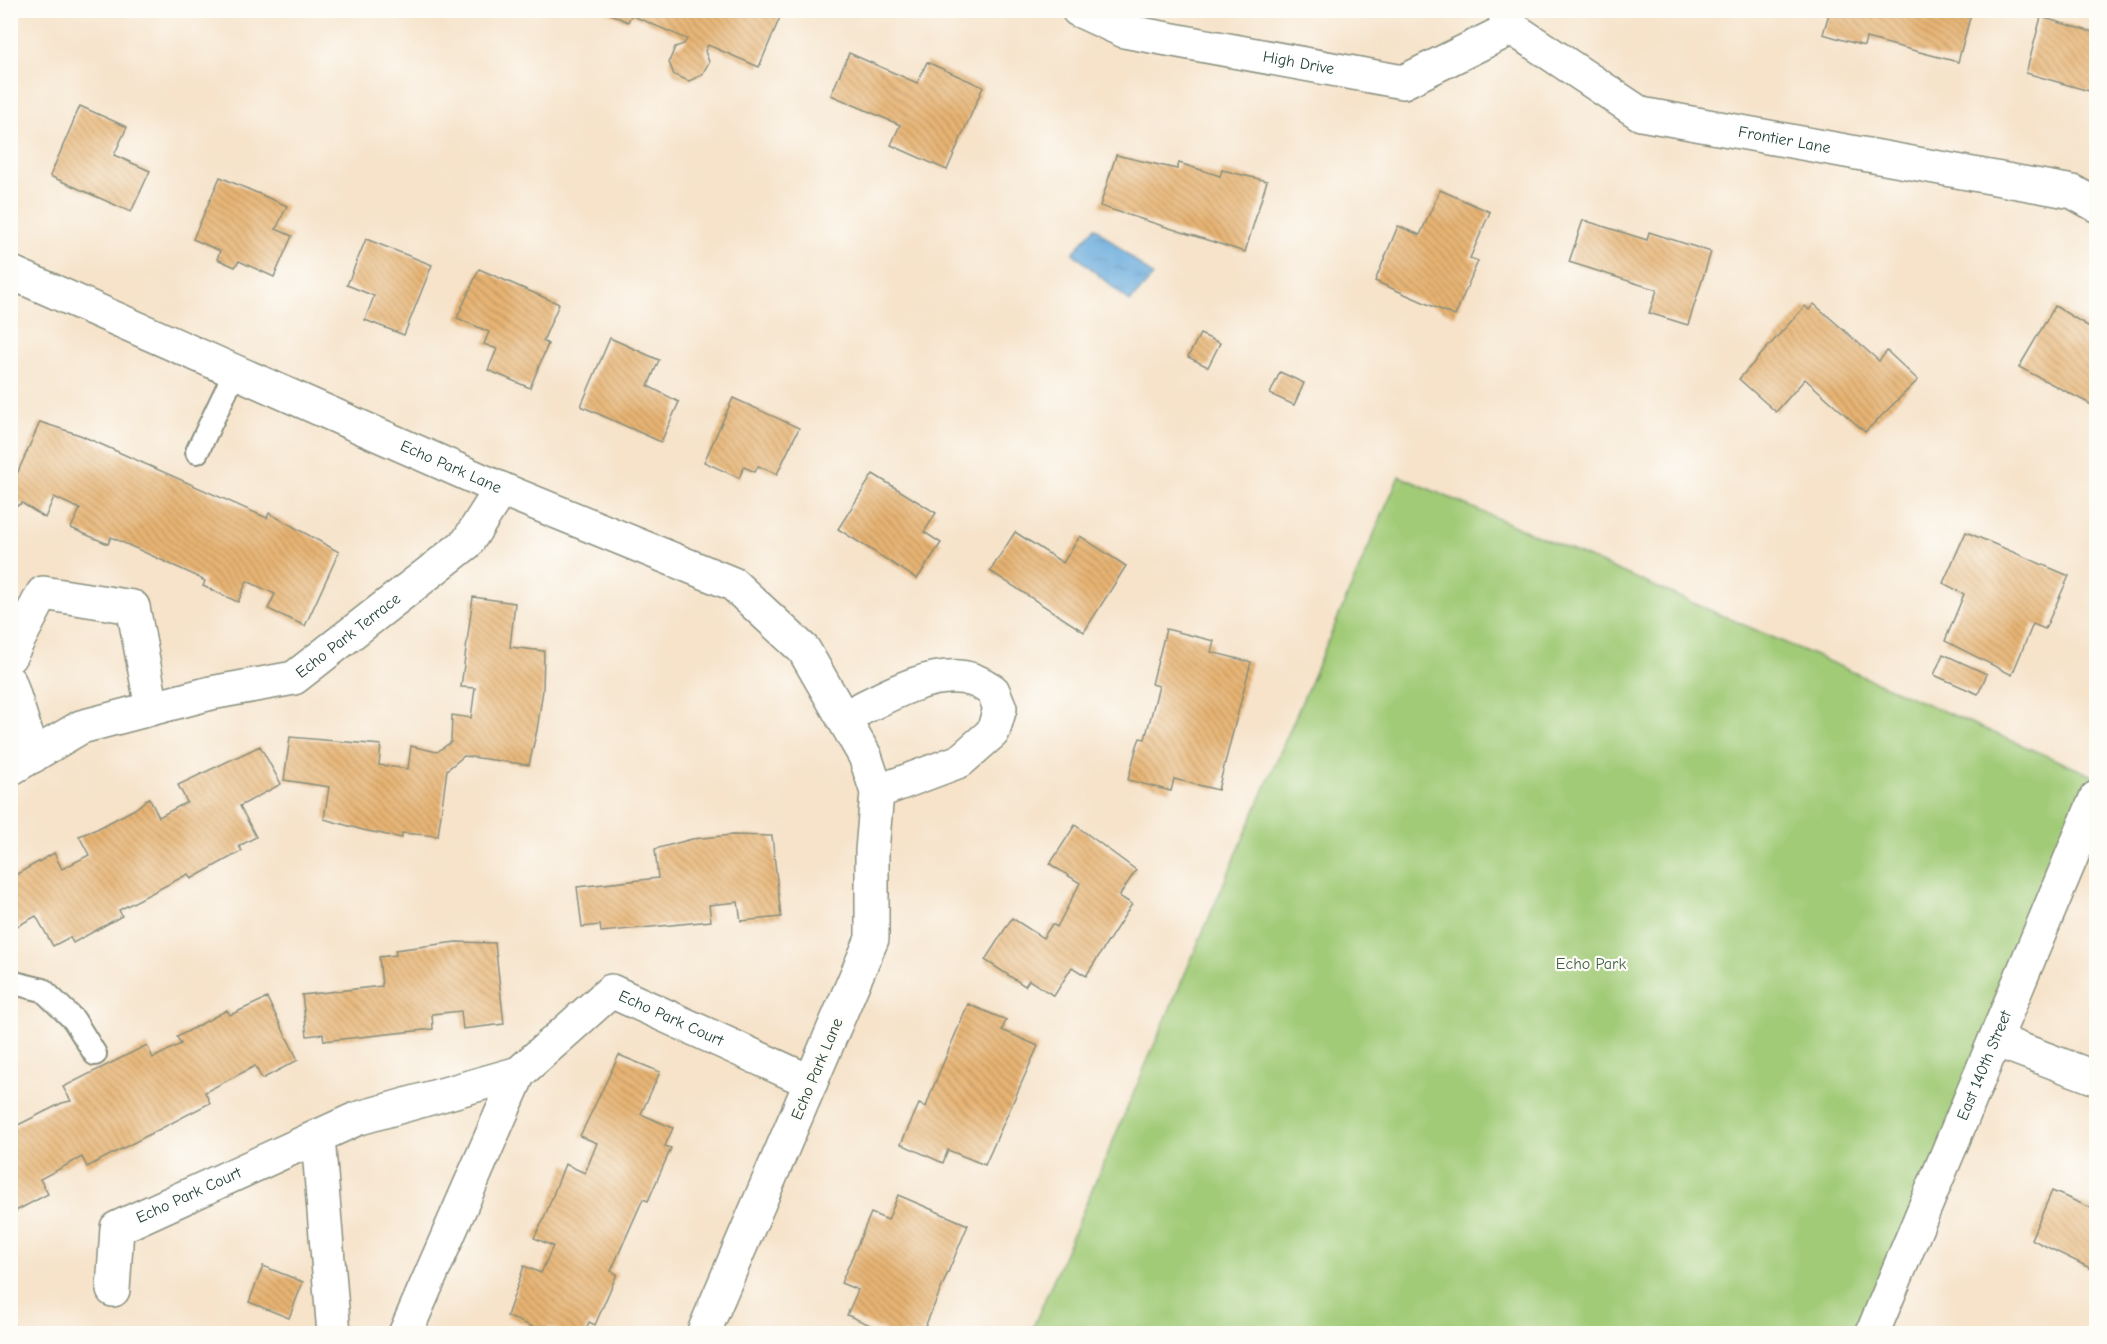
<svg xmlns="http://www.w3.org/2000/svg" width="2107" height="1344" font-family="'Comic Neue',sans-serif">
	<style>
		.green { fill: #a1cb77; stroke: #608456; stroke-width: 1.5 }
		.water { fill: url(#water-ripples); stroke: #447488; stroke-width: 1.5 }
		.building { fill: url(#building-back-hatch) }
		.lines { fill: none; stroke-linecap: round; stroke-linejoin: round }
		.service-casing { stroke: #8a907f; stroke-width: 26 }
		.minor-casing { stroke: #8a907f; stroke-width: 36 }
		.service { stroke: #fff; stroke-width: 22 }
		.minor { stroke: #fff; stroke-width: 33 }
		.labels { text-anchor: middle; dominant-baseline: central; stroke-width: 4.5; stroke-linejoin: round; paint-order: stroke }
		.street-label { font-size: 16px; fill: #1f3d34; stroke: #fdfcf7 }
		.park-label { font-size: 16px; fill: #406045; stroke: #fdfcf7 }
	</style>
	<defs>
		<pattern id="water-ripples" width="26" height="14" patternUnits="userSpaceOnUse" patternTransform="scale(1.5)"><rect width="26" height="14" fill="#68aadc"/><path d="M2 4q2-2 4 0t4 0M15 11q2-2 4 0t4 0" fill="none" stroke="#558cb3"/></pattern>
		<pattern id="building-back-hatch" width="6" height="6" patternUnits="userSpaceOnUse" patternTransform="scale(1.5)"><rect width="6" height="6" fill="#e8b473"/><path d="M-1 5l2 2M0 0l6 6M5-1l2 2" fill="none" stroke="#bb945f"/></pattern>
	</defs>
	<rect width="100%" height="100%" fill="#fdfcf7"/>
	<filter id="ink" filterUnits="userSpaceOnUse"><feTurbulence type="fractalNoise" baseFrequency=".0167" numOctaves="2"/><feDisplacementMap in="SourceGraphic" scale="12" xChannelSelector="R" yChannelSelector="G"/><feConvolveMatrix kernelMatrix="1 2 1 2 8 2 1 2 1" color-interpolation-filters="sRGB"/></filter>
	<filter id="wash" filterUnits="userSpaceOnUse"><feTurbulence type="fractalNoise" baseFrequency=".008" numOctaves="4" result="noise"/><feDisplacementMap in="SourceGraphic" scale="24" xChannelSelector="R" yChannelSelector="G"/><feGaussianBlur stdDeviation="1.35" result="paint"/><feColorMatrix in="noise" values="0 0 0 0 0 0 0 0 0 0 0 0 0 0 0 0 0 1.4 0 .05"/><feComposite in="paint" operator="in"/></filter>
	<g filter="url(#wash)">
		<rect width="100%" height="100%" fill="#f6e3ca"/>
		<path class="green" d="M1399 476 2096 777V798L1872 1333 1030 1334Z"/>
		<path class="water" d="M1095 227 1153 276 1130 302 1073 253Z"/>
		<g id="blocks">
			<g class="building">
				<path d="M602 10H783L759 67 708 45 705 51 709 62 702 75 689 81 674 75 669 62 675 47 684 44 687 39 631 15 628 22Z"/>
				<path d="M1830 10H1972L1958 62 1866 38 1864 46 1823 34Z"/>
				<path d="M2041 17 2096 33V93L2026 73Z"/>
				<path d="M849 53 917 83 927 62 983 87 947 170 891 145 900 125 831 95Z"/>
				<path d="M80 106 127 127 114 155 150 171 131 212 50 176Z"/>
				<path d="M1116 155 1177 169 1179 163 1220 176 1222 170 1267 181 1245 252 1100 206Z"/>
				<path d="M220 177 287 206 276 229 292 236 274 277 239 261 235 267 217 259 220 251 193 239Z"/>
				<path d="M1440 190 1490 212 1470 258 1478 261 1455 316 1375 281 1398 226 1420 235Z"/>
				<path d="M1583 220 1647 240 1649 232 1711 252 1688 325 1649 313 1657 290 1569 262Z"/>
				<path d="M366 239 432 265 404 335 365 320 374 296 347 285Z"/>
				<path d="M479 269 559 304 543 341 548 344 530 388 488 370 497 349 484 344 489 332 457 318Z"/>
				<path d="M1814 304 1879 361 1887 351 1918 380 1865 432 1805 379 1776 412 1739 379 1805 306 1809 310Z"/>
				<path d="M2055 306 2096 331 2090 341 2096 345V407L2019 367Z"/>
				<path d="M1200 334 1220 343 1208 367 1188 357Z"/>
				<path d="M610 338 659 360 648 386 679 402 661 442 581 406Z"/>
				<path d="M1280 372 1304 383 1294 405 1270 394Z"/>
				<path d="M733 398 799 428 777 474 758 466 755 472 744 467 739 478 704 462Z"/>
				<path d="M40 422 80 435 267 518 269 513 339 552 305 626 268 609 275 594 247 581 238 602 203 586 205 581 192 574 111 537 108 544 71 528 80 509 54 497 45 518 22 503 10 510V484L13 483Z"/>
				<path d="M873 474 936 513 924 532 941 543 917 579 838 529Z"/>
				<path d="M1015 532 1063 563 1080 536 1126 566 1084 632 990 571Z"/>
				<path d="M1966 532 2069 576 2045 629 2033 624 2012 675 1945 641 1964 594 1943 583Z"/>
				<path d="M473 597 515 603 510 647 544 651 543 690 537 730 529 765 464 756 447 770 438 836 402 833V838L363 830 324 819 329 787 284 780 290 737 381 745 379 765 408 769 411 746 437 752 451 742 452 715 471 718 475 688 461 687Z"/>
				<path d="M1166 629 1214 641 1211 652 1251 662 1218 790 1174 779 1171 791 1128 780 1137 746 1140 738 1145 739 1159 686 1152 684Z"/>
				<path d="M1943 654 1987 674 1978 694 1934 675Z"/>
				<path d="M260 746 281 784 240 806 256 837 239 846 242 851 191 879 188 874 119 910 122 916 73 943 70 937 53 946 36 916 10 930V878L54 853 62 869 89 855 79 836 97 829 135 809 149 798 159 817 187 802 178 785Z"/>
				<path d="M1075 825 1136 870 1119 896 1132 904 1086 976 1072 967 1054 996 1029 980 1025 986 985 960 1012 918 1043 938 1052 924 1057 927 1080 883 1050 864Z"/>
				<path d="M732 835 772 836 781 917 741 921 738 902 709 905 711 921 601 932 600 925 582 927 577 887 658 878 655 849 692 839Z"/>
				<path d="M456 942 495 943 504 1024 463 1029 461 1011 432 1014 433 1029 324 1041 323 1034 307 1036 302 995 382 986 379 957 396 955 395 950Z"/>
				<path d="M267 998 298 1060 262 1079 255 1066 205 1092 210 1103 87 1167 82 1157 40 1179 48 1194 10 1214V1129L62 1103 71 1101 63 1087 147 1045 153 1058 181 1044 177 1037 227 1010 230 1015Z"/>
				<path d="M968 1004 1006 1020 1002 1030 1038 1046 985 1165 948 1150 943 1163 901 1144 919 1104 926 1107 932 1090Z"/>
				<path d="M619 1055 660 1072 641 1114 673 1128 665 1146 671 1148 648 1201 643 1199 611 1271 617 1274 595 1325 589 1322 584 1334H565L550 1327 547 1333 507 1316 524 1266 541 1273 553 1246 534 1238 543 1221 565 1164 585 1173 597 1143 580 1136Z"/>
				<path d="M2052 1191 2096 1210V1271L2031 1239Z"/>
				<path d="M898 1195 968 1225 922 1334H891L847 1315 858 1290 841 1283 871 1213 888 1220Z"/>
				<path d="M263 1266 303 1282 289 1318 249 1302Z"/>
				<path d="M10 1313H12L15 1334H10Z"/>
			</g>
		</g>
	</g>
	<g filter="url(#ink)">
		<use href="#blocks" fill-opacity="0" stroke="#8a907f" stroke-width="1.5"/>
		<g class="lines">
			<defs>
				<g id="service">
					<path d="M197 452 235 372"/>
					<path d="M10 982 43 990 74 1020 95 1054"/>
				</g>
				<g id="minor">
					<path id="s1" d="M1078 10 1124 31 1403 82 1512 28"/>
					<path id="s2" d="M1503 10 1512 28 1641 114 2073 192 2096 205"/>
					<path id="s3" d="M10 272 501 489 733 584 804 650 865 756 877 792 872 851V939L703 1334"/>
					<path d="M10 656 43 593 133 607 152 708"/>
					<path d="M10 683 33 756"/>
					<path d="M843 718C877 701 934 666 973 680 980 682 987 687 993 691L1000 708 993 732 960 761 877 792"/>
					<path id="s4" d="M10 769 81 727 211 693 294 678 467 543 501 489"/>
					<path d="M1995 1040 2096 1078"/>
					<path d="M318 1137 334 1334"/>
					<path id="s5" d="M113 1290 117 1228 356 1119 519 1073"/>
					<path id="s6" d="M405 1334 519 1073 611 991 811 1082"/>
					<path id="s7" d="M1872 1334 2096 798"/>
				</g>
			</defs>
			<use href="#service" class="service-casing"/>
			<use href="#minor" class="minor-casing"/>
			<use href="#service" class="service"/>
			<use href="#minor" class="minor"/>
		</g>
	</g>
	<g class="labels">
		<g class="street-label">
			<text stroke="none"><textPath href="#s1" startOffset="228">High Drive</textPath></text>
			<text stroke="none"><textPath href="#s2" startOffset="321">Frontier Lane</textPath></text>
			<text stroke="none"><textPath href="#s3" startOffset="482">Echo Park Lane</textPath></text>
			<text stroke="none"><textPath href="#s4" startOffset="370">Echo Park Terrace</textPath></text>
			<text stroke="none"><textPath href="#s6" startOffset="474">Echo Park Court</textPath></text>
			<text stroke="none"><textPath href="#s7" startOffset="291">East 140th Street</textPath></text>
			<text transform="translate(817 1069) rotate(-67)">Echo Park Lane</text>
			<text stroke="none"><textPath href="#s5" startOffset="141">Echo Park Court</textPath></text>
		</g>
		<g class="park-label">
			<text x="1591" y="964">Echo Park</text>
		</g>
	</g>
	<rect width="2107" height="1344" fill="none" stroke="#fdfcf7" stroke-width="36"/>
</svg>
